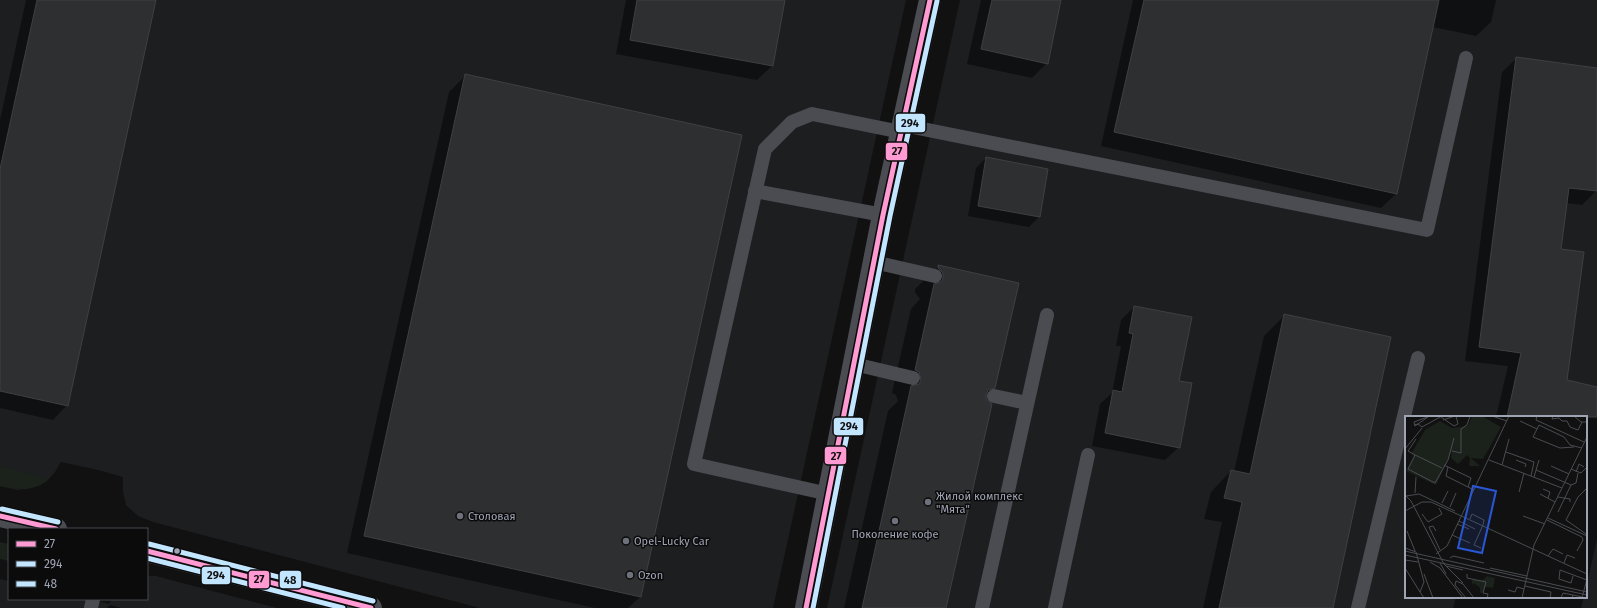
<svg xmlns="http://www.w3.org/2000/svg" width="1597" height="608" font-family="'Fira Sans',sans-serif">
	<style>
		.built { fill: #1d1e20; fill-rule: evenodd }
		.green { fill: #1b211b }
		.shadow { fill: #0007 }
		.building { fill: #2e2f31; stroke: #3f4045 }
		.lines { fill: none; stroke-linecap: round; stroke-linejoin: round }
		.service { stroke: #4a4c51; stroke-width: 14 }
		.tertiary { stroke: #4a4c51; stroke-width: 22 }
		.bus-1-casing { stroke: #0b0b0c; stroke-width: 8 }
		.bus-2-casing { stroke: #0b0b0c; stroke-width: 8 }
		.bus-3-casing { stroke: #0b0b0c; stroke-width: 8 }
		.bus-1 { stroke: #ff9ad2; stroke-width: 5 }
		.bus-2 { stroke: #c2e6ff; stroke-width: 5 }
		.bus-3 { stroke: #c2e6ff; stroke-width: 5 }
		.poi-dot { fill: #6d717b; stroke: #0b0b0c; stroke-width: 1.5 }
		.bus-dot { fill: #9fa4b4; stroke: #0b0b0c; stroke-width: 1.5 }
		.labels { text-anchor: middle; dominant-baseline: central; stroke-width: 3; stroke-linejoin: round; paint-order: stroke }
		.poi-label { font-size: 11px; fill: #9fa4b4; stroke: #0b0b0c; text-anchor: start }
		.inset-road { fill: none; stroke: #4a4c52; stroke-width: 1 }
		.view { fill: #2a57d4; fill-opacity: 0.15; stroke: #2a57d4; stroke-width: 2 }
		.inset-edge { fill: none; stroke: #9fa4b4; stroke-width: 2 }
		.line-badge { stroke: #0b0b0c; stroke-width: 1.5 }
		.pale-badge-label { font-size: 11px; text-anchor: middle; font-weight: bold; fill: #111 }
	</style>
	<rect width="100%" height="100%" fill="#111"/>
	<g class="built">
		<path d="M0 0H906L773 608H480L153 522 138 516 126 505 123 492V477L98 470 61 462 55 472 46 482 31 488 17 490 0 486Z"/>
		<path d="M960 0H1597V608H827ZM1406 417H1586V597H1406Z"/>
		<path d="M147 576H156L277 608H0V579L9 581V599H89L109 604 112 599H147Z"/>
	</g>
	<g class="green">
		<path d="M0 466 49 479C35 492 17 490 0 486Z"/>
		<path d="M0 542 9 544V561L0 559Z"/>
	</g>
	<g class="shadow">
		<path d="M26 0H144L67 405 53 420 0 408V120Z"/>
		<path d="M626 0H784L772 66 757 80 616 54Z"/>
		<path d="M981 0H1060L1047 63 1032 78 967 64Z"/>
		<path d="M1133 0H1496L1491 22 1476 36 1433 27 1396 194 1381 208 1101 146Z"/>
		<path d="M1517 58 1597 69 1596 191 1582 205 1566 203 1560 250 1566 381 1597 388V539L1586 588V417H1496L1508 366 1465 361 1502 72Z"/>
		<path d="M466 75 741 136 640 597 628 608H595L347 553 449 92Z"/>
		<path d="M986 158 1039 217 1029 227 968 216 976 168Z"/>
		<path d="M939 266 1018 283 995 387 985 397 945 608H844L888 411 898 401 896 395 892 393 911 309 920 299 915 292V289Z"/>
		<path d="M1134 307 1178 382 1179 447 1165 460 1092 446 1100 404 1112 393 1121 346H1116L1121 320Z"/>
		<path d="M1285 315 1332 608H1203L1222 522 1204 519 1211 492 1231 471 1234 472 1264 336Z"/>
		<path d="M1456 597H1584L1581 608H1453Z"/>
		<path d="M110 605 121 608H107Z"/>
	</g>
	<g class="building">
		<path d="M37 0H156L68 406 0 391V169Z"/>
		<path d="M637 0H785L773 66 630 40Z"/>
		<path d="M992 0H1061L1048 64 981 49Z"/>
		<path d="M1144 0H1439L1397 194 1114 132Z"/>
		<path d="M1516 57 1597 68V191L1569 188 1561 249 1584 252 1567 380 1597 387V417H1507L1521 353 1479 347Z"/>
		<path d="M465 74 742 135 641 597 364 536Z"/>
		<path d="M986 157 1048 169 1040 217 978 206Z"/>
		<path d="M938 265 1019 283 995 388 988 390 986 395V399L992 404 946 608H862L911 386 919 384 921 380 919 372 915 370 934 284 941 282 943 278V273L938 268Z"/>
		<path d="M1134 306 1192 317 1179 381 1192 383 1180 448 1105 433 1113 390 1122 392 1133 334 1129 333Z"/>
		<path d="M1284 314 1391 337 1333 608H1219L1242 502 1224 498 1231 470 1250 474Z"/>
	</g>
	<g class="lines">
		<g class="service">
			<path d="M903 125 1427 230 1466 58"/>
			<path d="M755 191 883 215"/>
			<path d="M874 262 935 276"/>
			<path d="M854 364 913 378"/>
			<path d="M994 396 1027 403"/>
			<path d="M829 494 694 464 765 149 792 122 812 114 901 132"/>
			<path d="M91 608 93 599"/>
			<path d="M982 608 1047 315"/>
			<path d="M1055 608 1088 455"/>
			<path d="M1358 608 1418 358"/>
		</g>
		<g class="tertiary">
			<path d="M0 516 56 529"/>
			<path d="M147 551 371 608"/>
			<path d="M806 608 883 215 930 0"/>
		</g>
		<defs>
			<g id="bus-1">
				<path d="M0 516 56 529"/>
				<path d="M147 551 371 608"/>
				<path d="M806 608 883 215 930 0"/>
			</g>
			<g id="bus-2">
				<path d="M147 558 343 608"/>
				<path d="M813 608 890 216 937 1"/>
			</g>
			<g id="bus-3">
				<path d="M2 509 58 522"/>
				<path d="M149 544 373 601"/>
			</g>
		</defs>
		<use href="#bus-1" class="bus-1-casing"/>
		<use href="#bus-2" class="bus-2-casing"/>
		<use href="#bus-3" class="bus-3-casing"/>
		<use href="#bus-1" class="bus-1"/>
		<use href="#bus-2" class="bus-2"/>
		<use href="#bus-3" class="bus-3"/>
	</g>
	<g class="poi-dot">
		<circle cx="928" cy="502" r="4"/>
		<circle cx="460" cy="516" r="4"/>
		<circle cx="895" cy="521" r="4"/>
		<circle cx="626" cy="541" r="4"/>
		<circle cx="630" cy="575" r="4"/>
	</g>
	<circle class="bus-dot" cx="177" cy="551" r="3.5"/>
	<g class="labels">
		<g class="poi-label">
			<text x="936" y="496">Жилой комплекс<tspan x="936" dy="13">"Мята"</tspan></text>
			<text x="468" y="516">Столовая</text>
			<text x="895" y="534" text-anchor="middle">Поколение кофе</text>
			<text x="634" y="541">Opel-Lucky Car</text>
			<text x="638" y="575">Ozon</text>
		</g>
	</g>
	<g transform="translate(1405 416)">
		<rect width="182" height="182" fill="#111"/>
		<path d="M67 0H77L96 11 78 43 66 42 75 50H64L65 42 62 39 53 48 46 42 47 35 31 69 1 55 9 40 6 38 20 14 35 5 47 12 63 10ZM82 160 90 162 88 172 80 171 77 177H75V172L69 167 67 169V164H78Z" fill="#1b211b"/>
		<path class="inset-road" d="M87 0 102 5M132 0 131 4 179 26M148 0 147 3 154 2 157 5H162L165 11 173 14 177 6M169 0 176 6H182M23 1 10 10 9 6 25 0M36 1 49 10 53 8 51 0M38 4 50 0M115 5 132 13M9 9 13 8 17 11 37 0M169 31 155 32 128 21 134 9 159 21 165 29 177 32M0 33 17 12M47 35 56 37V13L62 9 65 0M101 36 129 46 126 60M10 39 3 35 11 23M84 44 157 72M111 44 121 48 120 51M39 49 66 62 63 71M97 49 104 23M146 50 164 58M43 51 41 60 69 74M37 52 10 39 3 53 30 67 43 44 49 22M166 53 176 57 182 51M131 54 166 69 171 67 173 57M171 56 174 48 179 51M129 61 134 44M138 73 145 76 143 82M114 76 119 57M10 77 11 61M135 78 150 86M0 79 6 85 39 148 58 167M1 80 14 78 50 95M153 81 165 83V86M37 87 43 75M45 91 51 77M0 95 17 86H26L182 158M153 96 166 69M17 98 23 106 37 98 34 92M118 100 140 108M143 102 182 120M65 103 67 98 79 104 78 109M142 104 177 121 178 124 172 135M54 105 70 113M52 108 64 113M2 115 10 135M31 115 28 110 24 111 35 134M181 118 161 104 173 81 182 72M47 119 65 127M0 132 11 136 19 166 15 176 19 182M76 132 69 129 78 109M0 135 182 176M31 138 42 130 104 0M0 139 182 179M143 140 148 133 158 138M45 142 48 140 79 147M0 144 13 146M25 146 35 152 58 182M35 147 41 158M159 147 162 139 170 142M41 150 58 154M0 152 15 176M85 152 122 160 117 182M19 158 28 182M62 158V162L81 166 78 177 83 178 82 182M122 160 129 129 182 21M168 160 166 167 154 163 155 154 182 164M120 170 146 176 145 182M103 174 110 176 112 171 119 173M61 182 50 169 51 165 58 168 69 182M156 182 158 177 168 179M167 182 168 179 177 181M177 182 182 163"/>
		<path class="view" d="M68 70 91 75 77 137 53 132Z"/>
		<rect width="182" height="182" class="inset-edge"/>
	</g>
	<g class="line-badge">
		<rect x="895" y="113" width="31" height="20" rx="4" fill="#c2e6ff"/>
		<rect x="885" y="142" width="23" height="19" rx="4" fill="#ff9ad2"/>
		<rect x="833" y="417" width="31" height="19" rx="4" fill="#c2e6ff"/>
		<rect x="824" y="446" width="23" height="19" rx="4" fill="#ff9ad2"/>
		<rect x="201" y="566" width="30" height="19" rx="4" fill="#c2e6ff"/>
		<rect x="248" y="570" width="22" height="19" rx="4" fill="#ff9ad2"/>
		<rect x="279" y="570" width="23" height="19" rx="4" fill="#c2e6ff"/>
	</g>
	<g class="pale-badge-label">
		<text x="910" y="127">294</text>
		<text x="897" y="155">27</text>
		<text x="849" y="430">294</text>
		<text x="836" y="460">27</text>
		<text x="216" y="579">294</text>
		<text x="259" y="583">27</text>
		<text x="290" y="584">48</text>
	</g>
	<rect x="8" y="528" width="140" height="72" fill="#0b0b0c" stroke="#46484f"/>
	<rect x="16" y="541" width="20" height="6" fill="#ff9ad2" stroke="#46484f"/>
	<text x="44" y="548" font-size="12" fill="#9fa4b4">27</text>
	<rect x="16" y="561" width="20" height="6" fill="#c2e6ff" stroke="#46484f"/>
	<text x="44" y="568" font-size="12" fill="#9fa4b4">294</text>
	<rect x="16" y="581" width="20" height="6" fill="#c2e6ff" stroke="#46484f"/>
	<text x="44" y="588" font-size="12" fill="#9fa4b4">48</text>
</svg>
